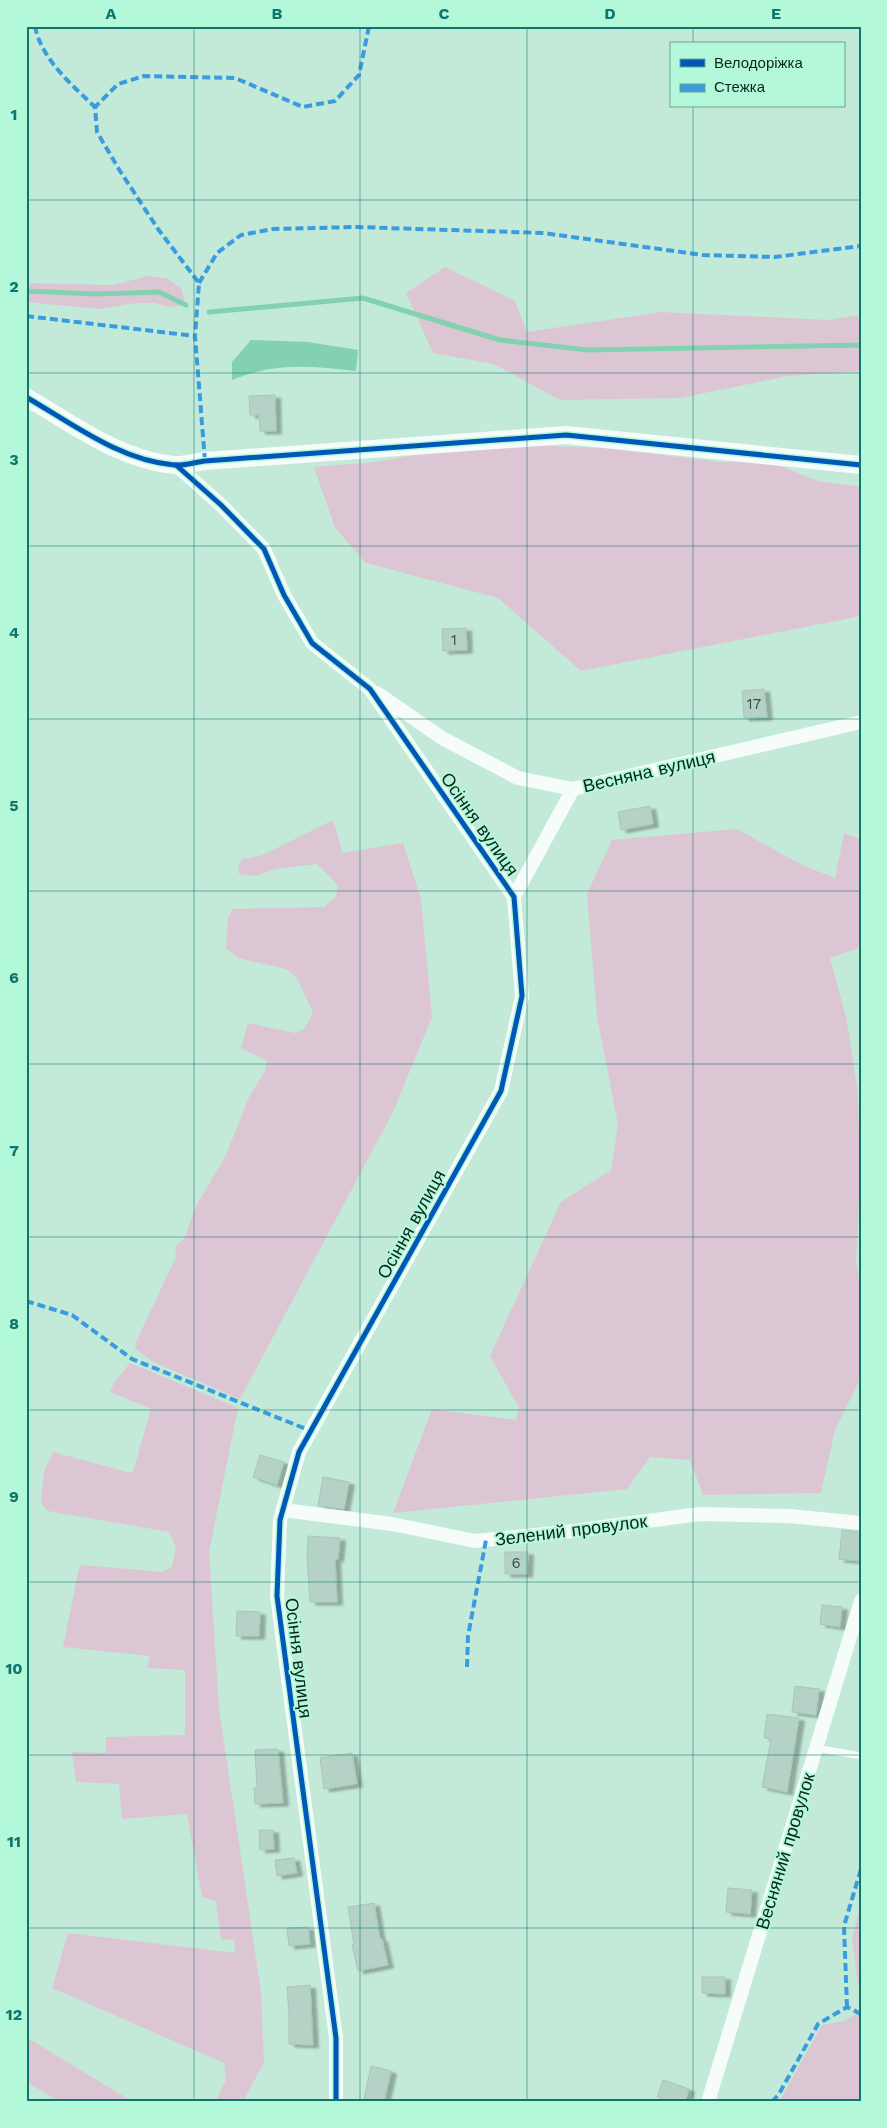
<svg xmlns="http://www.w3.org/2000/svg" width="887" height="2128" font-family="'Work Sans',sans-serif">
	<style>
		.green { fill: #ddc6d4 }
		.water { fill: #82d2b2 }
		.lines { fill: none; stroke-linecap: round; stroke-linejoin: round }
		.stream { stroke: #82d2b2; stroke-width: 5 }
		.building { fill: #b4d2c5; stroke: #a9c6b9; filter: url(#shadow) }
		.service { stroke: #f6fcf9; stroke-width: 7 }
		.minor { stroke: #f6fcf9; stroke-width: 14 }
		.tertiary { stroke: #f6fcf9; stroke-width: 18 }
		.quiet { stroke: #3a9cdf; stroke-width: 4; stroke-dasharray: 8 4; stroke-linecap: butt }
		.cycleway-casing { stroke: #b4f8da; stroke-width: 8 }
		.cycleway { stroke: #0057b8; stroke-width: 5 }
		.grid { fill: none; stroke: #0f766e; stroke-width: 1; stroke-opacity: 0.55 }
		.labels { text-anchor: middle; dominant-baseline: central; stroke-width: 4; stroke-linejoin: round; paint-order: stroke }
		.number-label { font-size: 15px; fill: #345246 }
		.street-label { font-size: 18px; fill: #09261b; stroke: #b4f8da }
		.neatline { fill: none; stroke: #0f766e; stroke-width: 2 }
		.grid-label { font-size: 16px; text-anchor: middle; font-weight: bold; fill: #0f766e }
	</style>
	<defs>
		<filter id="shadow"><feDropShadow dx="5.5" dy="3" stdDeviation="1" flood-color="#0004"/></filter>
	</defs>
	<rect width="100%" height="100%" fill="#c3e9d8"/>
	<g class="green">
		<path d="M445 267 515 301 527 332 661 312 829 320 861 315V371L788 376 680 398 560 400 494 364 433 353 406 293Z"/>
		<path d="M148 276 166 278 181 288 186 305 168 307 155 303H136L99 309 26 302V283L113 285Z"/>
		<path d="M524 445 603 448 721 462 768 461 818 481 861 487V616L581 671 498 598 366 563 335 528 314 467 376 462 431 452Z"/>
		<path d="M333 820 343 853 403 843 421 899 432 1017 393 1112 240 1399 153 1362 136 1349 135 1344 176 1257 175 1247 185 1237 195 1208 226 1155 249 1097 265 1071 267 1061 241 1048 248 1023 295 1033 304 1029 313 1013 297 978 286 969 238 958 226 948 228 919 232 909 324 907 336 896 338 885 317 864 276 869 256 876 239 874 238 867 242 859 263 855Z"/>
		<path d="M737 829 802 865 835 878 844 833 861 839V947L830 958 846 1017 857 1086 861 1164 856 1262 861 1290V1377L835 1430 821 1493 703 1495 690 1460 650 1457 627 1489 393 1513 432 1409 516 1420 519 1408 490 1356 561 1202 611 1170 618 1125 597 1016 587 894 612 840Z"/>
		<path d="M130 1363 238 1408 209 1552 219 1708 261 1992 264 2062 243 2102H215L226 2080 224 2063 52 1988 68 1933 235 1953 234 1940 221 1939 216 1901 202 1897 187 1814 122 1819 119 1784 76 1782 72 1752 106 1753V1737L185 1735V1670L147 1668 150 1656 63 1647 79 1568 83 1565 163 1572 172 1567 176 1547 169 1532 48 1511 41 1504 44 1472 53 1452 131 1473 134 1469 151 1409 110 1392 114 1383Z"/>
		<path d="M861 1905V1990L858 1984 852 1938Z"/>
		<path d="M861 2011V2102H779L822 2025 844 2021Z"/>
		<path d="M26 2037 133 2102H61L26 2082Z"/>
	</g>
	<path class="water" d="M251 340 308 342 358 350 356 371C311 366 275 362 232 380V362Z"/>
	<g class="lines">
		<g class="stream">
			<path d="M26 291 96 294 159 292 186 305"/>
			<path d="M209 312 363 298 500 340 588 350 861 345"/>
		</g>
	</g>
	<g class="building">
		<path d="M275 395 276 431H260L259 415H250L249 396Z"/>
		<path d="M466 628 467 650 443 651 442 629Z"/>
		<path d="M764 689 767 717 744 718 742 691Z"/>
		<path d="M650 806 653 824 621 830 618 812Z"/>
		<path d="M260 1455 284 1462 277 1485 253 1477Z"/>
		<path d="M323 1477 349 1482 344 1509 318 1506Z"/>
		<path d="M842 1530 861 1532V1561L839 1559Z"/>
		<path d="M308 1536 340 1538 338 1559H335L337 1602H310L307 1557Z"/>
		<path d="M505 1552H528L527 1574H505Z"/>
		<path d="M822 1605 842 1607 840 1627 820 1624Z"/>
		<path d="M237 1611 260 1612 259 1636H236Z"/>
		<path d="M795 1686 819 1689 816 1715 792 1712Z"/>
		<path d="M767 1714 799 1718 787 1792 762 1787 771 1739 764 1738Z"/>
		<path d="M278 1749 283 1803 255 1804 254 1788H257L255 1750Z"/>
		<path d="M352 1753 357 1784 324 1789 320 1758Z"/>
		<path d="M259 1830H273L274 1849 260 1850Z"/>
		<path d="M294 1858 297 1873 277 1876 275 1860Z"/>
		<path d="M728 1888 752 1890 750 1914 726 1912Z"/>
		<path d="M374 1903 380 1939H382L388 1965 358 1971 352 1945H354L348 1907Z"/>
		<path d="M308 1927 310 1944 289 1946 287 1928Z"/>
		<path d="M702 1977H725V1994L702 1993Z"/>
		<path d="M310 1985 313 2045 289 2044V2014L287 1987Z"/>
		<path d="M371 2066 391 2071 384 2102 364 2099Z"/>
		<path d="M663 2080 689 2089 685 2102H672L657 2097Z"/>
	</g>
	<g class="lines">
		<path class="service" d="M816 1748 861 1756"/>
		<g class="minor">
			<path d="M176 465 221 505 264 549 284 595 312 643 370 689 514 897 522 996 501 1091 299 1452 280 1520 277 1596 336 2038V2102"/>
			<path d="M377 693 442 738 518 778 573 789 861 722"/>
			<path d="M514 897 573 789"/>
			<path d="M283 1510 392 1524 475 1541 574 1531 699 1514 789 1516 861 1523"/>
			<path d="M708 2102 861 1601"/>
		</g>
		<path class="tertiary" d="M26 397C73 424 119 460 174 465 184 466 195 462 205 461L566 435 861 465"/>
		<g class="quiet">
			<path d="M35 26C41 59 72 85 95 107"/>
			<path d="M199 283 217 253 241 235 273 229 356 227 543 233 703 255 775 257 861 246"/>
			<path d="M26 316 195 336"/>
			<path d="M205 461 195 336 199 283 158 229 120 171 97 132 95 107 118 84 144 76 235 78 303 107 335 101 359 75 369 26"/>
			<path d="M26 1301 72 1315 132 1359 311 1431"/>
			<path d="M467 1667 468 1636 486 1540"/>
			<path d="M847 2007 844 1926 861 1869"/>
			<path d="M772 2102 779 2094 818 2024 847 2007 861 2014"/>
		</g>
		<defs>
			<g id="cycleway">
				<path d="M26 397C73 424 119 460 174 465 184 466 195 462 205 461L566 435 861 465"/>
				<path d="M176 465 221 505 264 549 284 595 312 643 370 689 514 897 522 996 501 1091 299 1452 280 1520 277 1596 336 2038V2102"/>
			</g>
		</defs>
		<use href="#cycleway" class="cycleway-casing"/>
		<use href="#cycleway" class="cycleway"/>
	</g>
	<path class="grid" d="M194 26V2102M360 26V2102M527 26V2102M693 26V44M693 106V2102M26 200H861M26 373H861M26 546H861M26 719H861M26 891H861M26 1064H861M26 1237H861M26 1410H861M26 1582H861M26 1755H861M26 1928H861"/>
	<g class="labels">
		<g class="number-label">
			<text x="454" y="640">1</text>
			<text x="754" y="704">17</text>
			<text x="516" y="1563">6</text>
		</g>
		<g class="street-label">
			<text transform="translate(649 771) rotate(-13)">Весняна вулиця</text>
			<text transform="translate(480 824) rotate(55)">Осіння вулиця</text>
			<text transform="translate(411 1224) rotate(-61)">Осіння вулиця</text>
			<text transform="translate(571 1530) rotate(-7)">Зелений провулок</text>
			<text transform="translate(299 1658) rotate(83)">Осіння вулиця</text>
			<text transform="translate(785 1851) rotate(-73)">Весняний провулок</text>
		</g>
	</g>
	<rect width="887" height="2128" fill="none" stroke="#b4f8da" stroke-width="55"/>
	<rect x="670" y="42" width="175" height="65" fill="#b4f8da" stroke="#70a48e"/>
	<rect x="680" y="59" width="25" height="8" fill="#0057b8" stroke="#70a48e"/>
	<text x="714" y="68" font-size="15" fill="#09261b">Велодоріжка</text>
	<rect x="680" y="84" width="25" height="8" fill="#3a9cdf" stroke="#70a48e"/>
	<text x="714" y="92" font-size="15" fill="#09261b">Стежка</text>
	<rect x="28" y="28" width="832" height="2072" class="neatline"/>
	<g class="grid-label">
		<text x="111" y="19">A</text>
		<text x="277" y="19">B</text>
		<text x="444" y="19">C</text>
		<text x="610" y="19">D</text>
		<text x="776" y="19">E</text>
		<text x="14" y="120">1</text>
		<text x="14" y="292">2</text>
		<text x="14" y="465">3</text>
		<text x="14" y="638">4</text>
		<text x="14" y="811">5</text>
		<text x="14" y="983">6</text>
		<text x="14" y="1156">7</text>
		<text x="14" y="1329">8</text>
		<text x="14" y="1502">9</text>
		<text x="14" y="1674">10</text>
		<text x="14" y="1847">11</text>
		<text x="14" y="2020">12</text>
	</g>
</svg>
